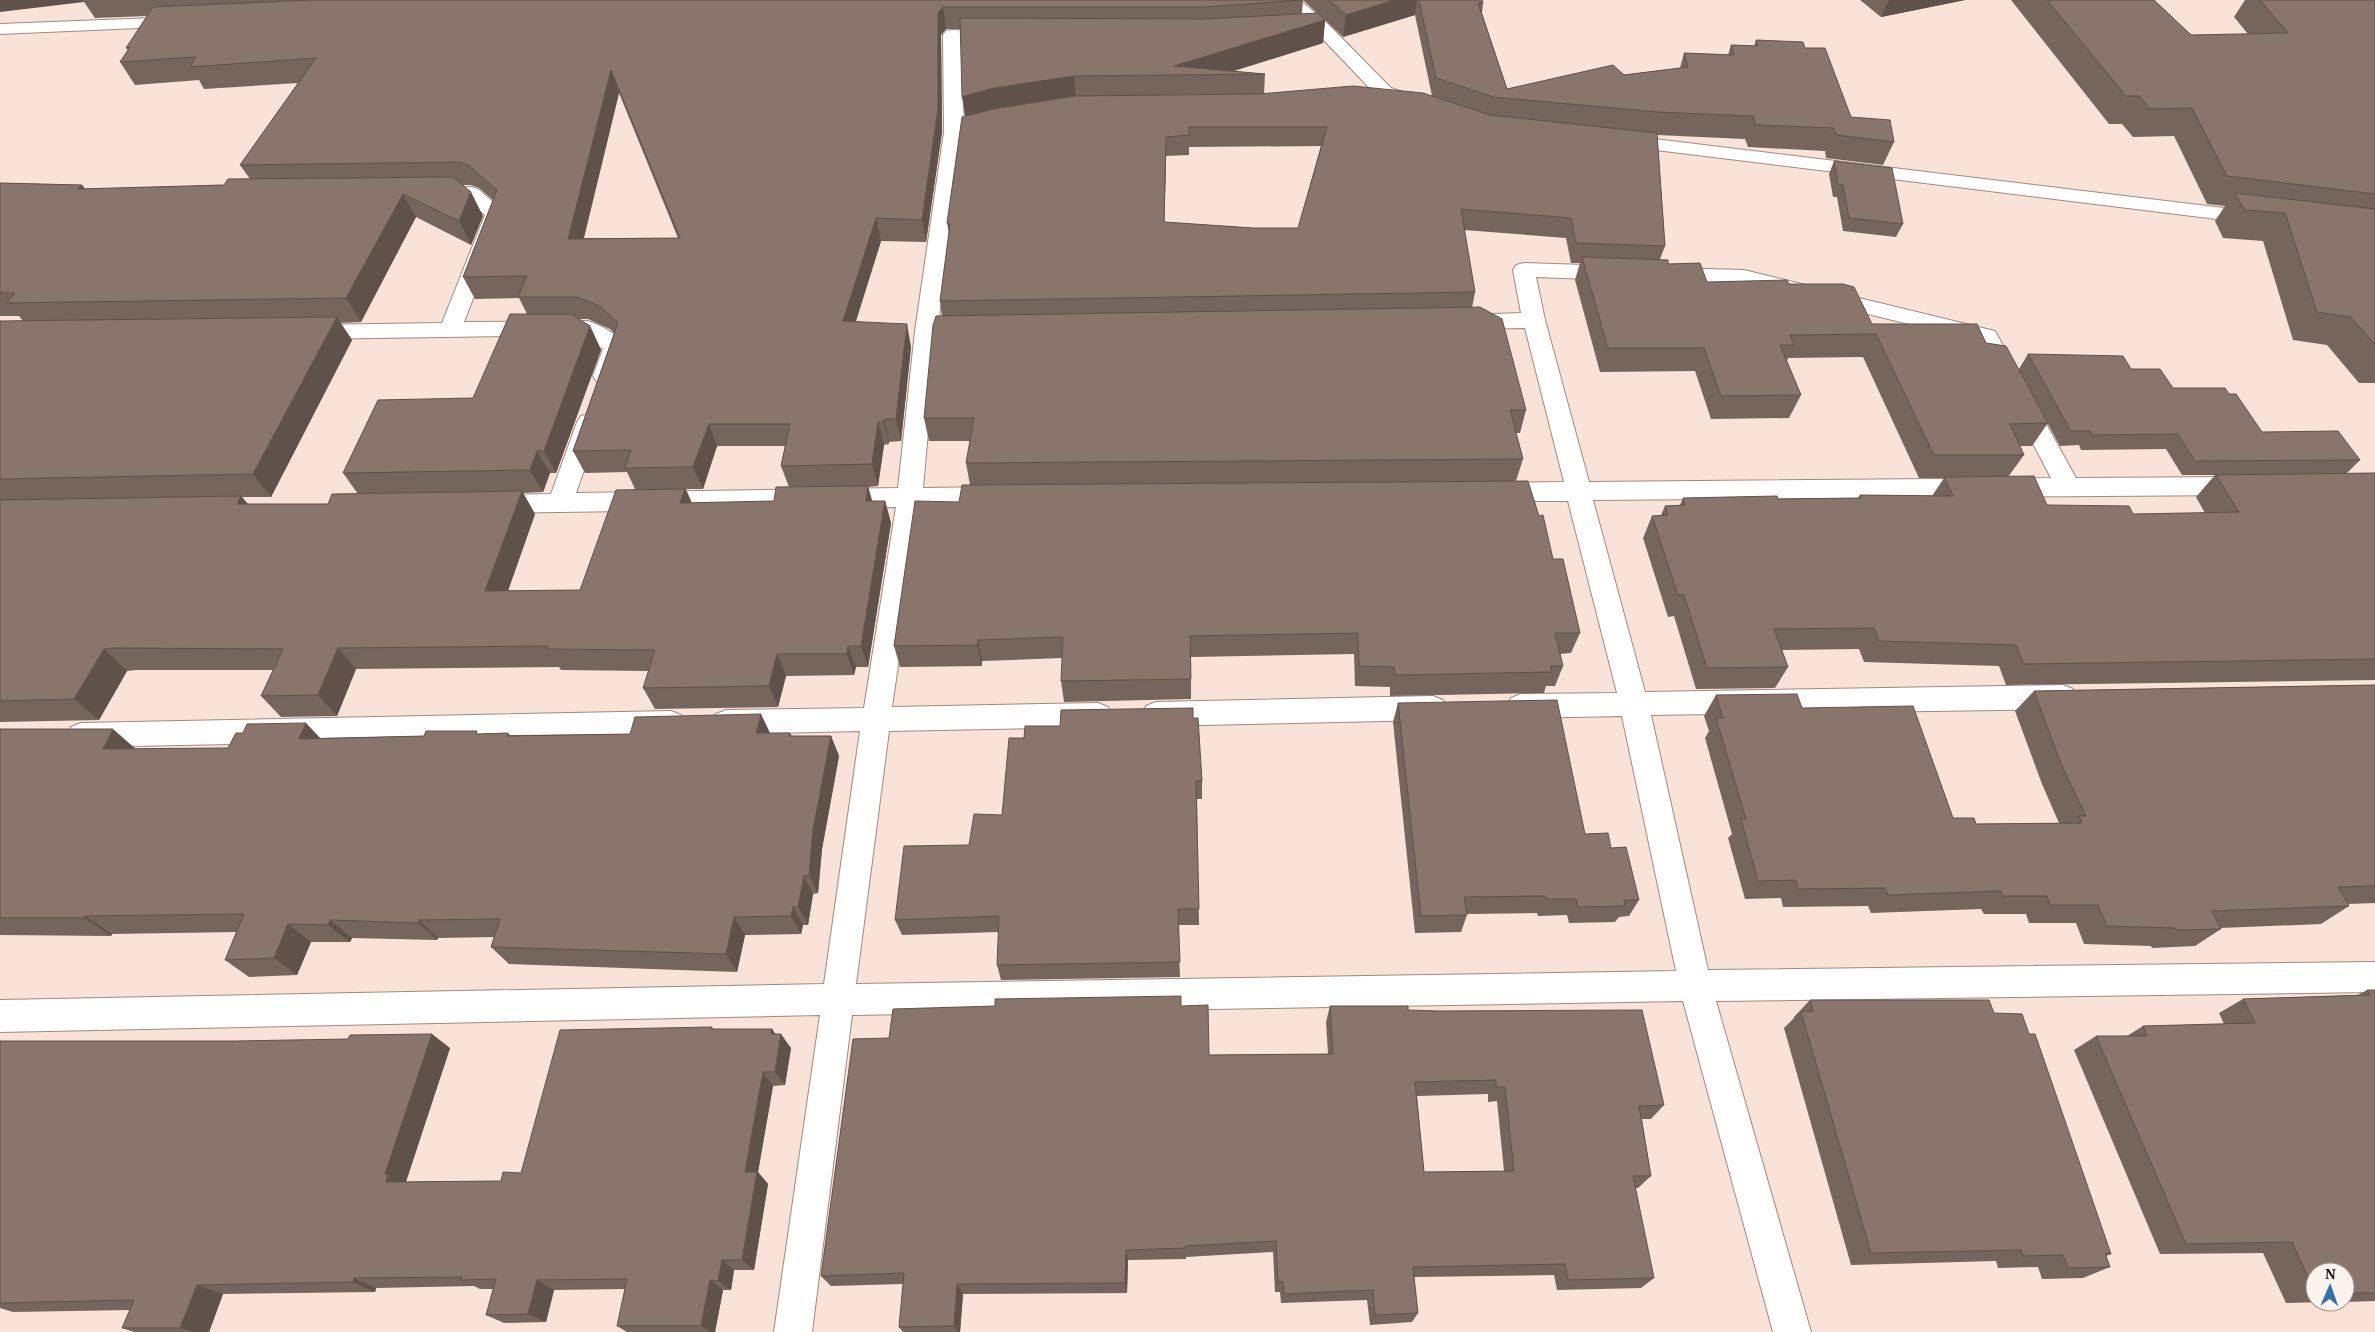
<svg xmlns="http://www.w3.org/2000/svg" width="2375" height="1332" font-family="'PT Serif',serif">
	<style>
		.lines { fill: none; stroke-linecap: round; stroke-linejoin: round }
		.street-casing { stroke: #9f8a80; stroke-width: 2 }
		.street { fill: #fff; fill-rule: evenodd }
		.wall { fill: #76655c; fill-rule: evenodd }
		.shaded-wall { fill: #60524b }
		.building { fill: #89756b; stroke: #60524b; fill-rule: evenodd }
	</style>
	<rect width="100%" height="100%" fill="#f9e2d7"/>
	<g class="lines">
		<defs>
			<g id="street">
				<path d="M1281 0H1300L1328 24 1391 88 1423 99 1426 103 1423 107 1416 109 1377 96 1316 32Z"/>
				<path d="M180 17 186 18 189 22 186 26 0 34V24Z"/>
				<path d="M952 30 998 31 1004 32 1007 36 1004 40 961 41 964 132 937 331 923 488 996 487 1005 490 1008 496 1005 502 996 505 921 506 892 707 1098 703 1108 707 1112 715 1108 723 1098 727 889 731 856 984 1676 971 1622 716 1521 718 1511 714 1507 706 1511 698 1521 694 1617 693 1568 501H1494L1485 498 1482 492 1485 486 1494 483 1564 482 1525 328 1465 329 1457 327 1454 322 1457 317 1465 315 1521 313 1513 270 1516 265 1524 263 1615 266 1623 268 1626 273 1623 278 1615 280 1536 277 1545 320 1589 482 2051 478 1979 341 1744 284 1660 280 1657 275 1660 270 1668 268 1744 270 1995 331 2076 478 2243 477 2252 480 2255 486 2252 492 2243 495 1593 500 1645 692 2063 685 2073 689 2077 697 2073 705 2063 709 1651 715 1708 970 2375 962V992L1716 1001 1811 1332H1773L1683 1001 852 1015 812 1332H774L820 1015 0 1032V1000L824 984 860 731 726 734 716 730 712 722 716 714 726 710 864 708 896 507 491 513 482 511 478 504 482 497 491 495 551 494 577 422 581 416 589 414 597 416 601 422 576 493 898 488 915 331 944 132 943 35 946 31Z"/>
				<path d="M1622 135 2257 212 2264 213 2267 218 2264 223 2257 224 1615 145 1612 141 1615 137Z"/>
				<path d="M471 187 478 189 506 213 464 322 587 321C600 324 619 335 626 347L613 382 605 384 597 382 593 376 603 349 582 335 309 339 301 337 298 332 301 327 309 325 442 323 485 215 466 199 428 198 425 194 428 190Z"/>
				<path d="M1433 696 1443 700 1447 708 1443 716 1433 720 1156 726 1146 722 1142 714 1146 706 1156 702Z"/>
				<path d="M671 711 681 715 685 723 681 731 671 735 81 747 71 743 67 735 71 727 81 723Z"/>
			</g>
		</defs>
		<use href="#street" class="street-casing"/>
		<use href="#street" class="street"/>
	</g>
	<g class="wall">
		<path d="M0 0H1482L1483 3 1482 13 1507 89 1680 68 1684 53 1728 55 1731 45 1754 46 1756 40 1805 48 1851 117 1894 142 1883 165 1826 158 1825 151 1748 147 1745 139 1657 135 1665 246 1660 259 1707 282 1789 284 1872 324 1986 343 2019 369 2028 354 2131 369 2173 388 2229 394 2262 432 2360 460 2346 474 2375 473V680L2006 685 1999 666 1864 662 1859 649 1782 650 1788 667 1775 688 1696 689 1674 616 1668 617 1643 538 1652 516 1661 515 1665 506 1680 505 1683 498 1778 499 1858 498 1860 495 1932 496 1944 478H1919L1863 357 1788 358 1787 361 1801 395 1789 418 1711 419 1695 371 1600 372 1575 280 1580 263H1571L1566 238 1464 230 1475 292 1472 308 1526 410 1520 433H1516L1523 459 1516 481 1553 559 1580 633 1571 653 1560 654 1563 666 1555 686H1546L1544 693 1390 696V687L1355 686 1354 654 1191 657V699L1064 702 1061 681 1062 658 982 661V666L900 667 894 646 959 502 970 485 966 463 970 441H929L924 418 942 316 940 301 949 234 947 223 965 116 960 29H946L941 35 942 132 926 242 881 241 856 321 911 347 901 441 889 442V444L884 445 878 486 868 487 872 501H885L891 523 868 667H856L854 675 786 676 778 707 655 709 643 688 649 671 561 670 559 667 356 669 337 716 281 717 261 696 273 670H136L127 671 99 720 0 722V321H23L19 316H0V183L82 185 85 189 224 185 250 179 240 165 298 83 204 89 199 80 135 85 120 62 128 50 126 48 147 16 95 18 84 2ZM1303 0 1317 13 1302 14ZM1415 15 1432 96 1264 94 1265 74 1233 71 1323 43 1325 20 1343 37ZM619 93 678 238H584ZM1321 146 1298 228H1253L1164 222 1166 156 1189 155V147ZM463 185H471L479 188 493 200 463 277 475 299 519 298 527 314 473 398 343 473 358 494 328 504H248L242 497H271L352 340 340 323 361 322 416 217 471 245 483 216ZM579 319H588L610 329 614 333 573 451 585 473 627 472 635 489 580 590 508 591 535 514 523 493 543 492 550 473H556L601 350 590 326ZM2043 415 2060 446 2079 445 2081 450 2166 449 2182 475H2215L2196 497 2205 513 2133 514 2047 505 2008 477 2024 455 2020 446H2032L2048 423ZM717 446H785L781 466 789 487 774 501 692 503 686 489H703Z"/>
		<path d="M1860 0H1965L1881 17Z"/>
		<path d="M2011 0H2154L2191 35 2248 34 2234 17 2245 0H2375V383H2359L2327 345 2293 340 2263 241 2223 238 2215 221 2225 206 2207 204 2174 136 2133 137 2122 124H2109Z"/>
		<path d="M1834 161 1903 224 1896 237 1843 231 1837 197H1833L1829 174Z"/>
		<path d="M2375 685V903L2348 904 2349 906 2321 924 2220 928 2221 929 2195 946 2152 948 2151 946 2084 944 2076 923H2029L2026 914H1984L1981 909 1871 913 1868 906 1783 907 1781 898 1745 899 1728 838 1732 834 1705 738 1709 731 1704 716 1716 695 1802 708 1953 818 1976 824 2059 823 2042 784 2015 711 2034 691Z"/>
		<path d="M1398 703 1585 834 1611 848 1639 900 1629 916 1619 917 1615 922 1569 923 1567 915 1538 916 1537 913 1467 914V915L1461 932 1415 933 1393 722Z"/>
		<path d="M1193 718 1202 781V799H1197L1199 925H1178L1180 977 1001 980 997 965 999 932 902 935 895 920 969 845 1002 815 1024 738 1060 726Z"/>
		<path d="M0 729 136 749 228 748 321 738 424 736 508 733 510 735 790 733 792 736H831L839 756 822 849 818 893 813 894 808 925H803L801 934 745 935 737 972 509 964 491 947 494 937 438 938 437 940 352 938 350 942H311L297 975 249 977 225 960 236 932 112 934 111 936 0 935Z"/>
		<path d="M2367 990H2375V1301L2345 1302V1272H2315V1302H2327L2286 1303 2263 1253 2160 1254 2074 1050 2096 1036H2127L2143 1026 2224 1024 2219 1013 2243 999 2358 995Z"/>
		<path d="M1810 1000 1994 1013 2029 1034 2111 1254 2106 1256 2110 1267 2083 1278 2042 1279 2038 1267 1998 1268 1996 1261 1851 1265 1784 1028 1794 1018V1017Z"/>
		<path d="M1181 1006 1209 1055 1328 1054 1326 1022 1330 1006 1408 1010 1664 1105 1651 1119H1642L1651 1176 1638 1188H1635L1654 1278 1641 1288 1557 1290 1554 1275 1414 1277 1418 1313 1412 1322 1370 1325 1367 1300 1281 1303 1280 1292H1275L1273 1252 1186 1257V1259L1128 1260 1127 1293 963 1294 960 1332H903L899 1327 903 1284 831 1286 821 1276 889 1038ZM1488 1094V1102L1497 1101 1504 1171 1424 1172 1417 1096Z"/>
		<path d="M712 1027 713 1029H772L775 1034 791 1048 785 1085 773 1086 758 1172 768 1184 754 1270H734L731 1290H723L715 1332H627L617 1326 625 1289 554 1290 546 1322 504 1323 486 1315 493 1289H480L474 1286 376 1288 375 1292 223 1294 209 1332H134L122 1328 130 1310 13 1312 0 1308V1041L450 1048 406 1182 501 1181 521 1173Z"/>
	</g>
	<g class="shaded-wall">
		<path d="M0 0H82L84 2 0 12Z"/>
		<path d="M1394 0H1417L1415 15 1343 37 1346 15Z"/>
		<path d="M1889 0H1965L1881 17Z"/>
		<path d="M943 7 946 29 941 35 942 132 926 242 922 220 938 13Z"/>
		<path d="M1325 20 1323 43 1221 75 1174 66Z"/>
		<path d="M611 70 619 93 578 261 568 239Z"/>
		<path d="M1074 76 1076 100 966 121 962 97 989 89Z"/>
		<path d="M1166 137V156L1164 242V222Z"/>
		<path d="M82 185 100 208 78 189Z"/>
		<path d="M471 192 483 216 471 245 459 221Z"/>
		<path d="M403 194 416 217 361 322 346 298Z"/>
		<path d="M876 218 881 241 849 343 843 321Z"/>
		<path d="M337 317 352 340 271 497 253 474Z"/>
		<path d="M907 324 911 347 901 441 896 419Z"/>
		<path d="M590 326 601 350 556 473 544 451Z"/>
		<path d="M884 419 889 442V444L884 422Z"/>
		<path d="M878 422 884 445 878 486 872 464Z"/>
		<path d="M709 424 717 446 703 489 693 467Z"/>
		<path d="M537 451 550 473 543 492 530 470Z"/>
		<path d="M868 486 874 508 866 501Z"/>
		<path d="M685 489 695 511 680 503Z"/>
		<path d="M522 491 535 514 500 613 485 591Z"/>
		<path d="M241 496 260 519 237 504Z"/>
		<path d="M885 501 891 523 868 667 861 646Z"/>
		<path d="M978 640 982 661V666L977 645Z"/>
		<path d="M848 646 856 667 854 675 847 654Z"/>
		<path d="M338 648 356 669 337 716 318 695Z"/>
		<path d="M104 649 127 671 99 720 74 699Z"/>
		<path d="M777 654 786 676 778 707 769 686Z"/>
		<path d="M761 714 771 735 756 733Z"/>
		<path d="M306 723 325 743 299 739Z"/>
		<path d="M113 729 137 750 103 749Z"/>
		<path d="M831 736 839 756 822 849 818 893 809 875 813 830Z"/>
		<path d="M804 876 813 894 808 925 798 907Z"/>
		<path d="M793 907 803 925 801 934 791 916Z"/>
		<path d="M85 916 112 934 111 936 84 918Z"/>
		<path d="M734 917 745 935 737 972 726 954Z"/>
		<path d="M330 920 352 938 350 942 328 925Z"/>
		<path d="M419 920 438 938 437 940 418 923Z"/>
		<path d="M288 924 311 942 297 975 274 958Z"/>
		<path d="M772 1029 780 1041 781 1034 791 1048 785 1085 775 1072 771 1034Z"/>
		<path d="M432 1034 450 1048 405 1184 386 1182 385 1174Z"/>
		<path d="M763 1072 773 1086 758 1172 768 1184 754 1270 742 1260 745 1172Z"/>
		<path d="M1126 1250 1128 1260 1127 1293 1125 1283Z"/>
		<path d="M722 1260 734 1270 731 1290 718 1281Z"/>
		<path d="M354 1278 376 1288 375 1292 353 1282Z"/>
		<path d="M537 1280 554 1290 546 1322 528 1314Z"/>
		<path d="M710 1280 723 1290 715 1332H711L701 1326Z"/>
		<path d="M957 1284 963 1294 960 1332H958L954 1326Z"/>
		<path d="M197 1285 223 1294 209 1332H193L180 1328Z"/>
	</g>
	<g class="building">
		<path d="M312 0H1303L1204 7H943L938 13V109L922 220 876 218 843 321 907 324 896 419H884V422H878L872 464 781 466 790 424H709L693 467 625 468 631 450 573 451 618 323 600 306 577 297H518L527 276 463 277 497 190 468 165 460 162 240 165 316 58 190 67 196 57 120 62 130 47 126 48 153 7ZM611 70 680 238 568 239Z"/>
		<path d="M1329 0H1394L1346 15Z"/>
		<path d="M1419 0H1482L1483 3H1478L1507 89 1613 65 1624 75 1688 67 1684 53 1734 55 1731 45 1758 46 1756 40 1803 42 1805 48H1825L1851 117 1890 120 1894 142 1836 135 1834 128 1756 125 1753 116 1657 112 1493 97 1436 78Z"/>
		<path d="M2047 0H2154L2191 35 2288 33 2260 0H2375V194L2227 176 2192 108 2150 109 2139 96H2126Z"/>
		<path d="M1318 13 1325 20 1174 66 1265 74 1074 76 989 89 962 97 960 18 1204 19Z"/>
		<path d="M1353 86 1423 93 1490 115 1657 133 1665 246 1576 243 1571 218 1461 209 1475 292 940 301 950 224 947 223 962 117 993 109 1075 96 1259 94ZM1189 127H1327L1298 228H1253L1164 222 1166 137 1189 135Z"/>
		<path d="M1834 161 1892 168 1903 224 1849 218 1843 185 1838 184Z"/>
		<path d="M453 177 471 192 459 221 403 194 346 298 7 303 15 293H0V183L82 185 78 189 224 185 228 179Z"/>
		<path d="M2235 193 2375 209V345L2351 317 2317 312 2285 213 2244 210Z"/>
		<path d="M1582 257 1668 260V264L1700 263 1707 282 1787 280 1789 284H1843L1854 287 1872 324H1977L1986 343 2006 346 2048 423 2010 424 2024 455H1934L1876 334 1790 335 1794 345H1780L1801 395 1721 396 1704 348H1608Z"/>
		<path d="M1480 307 1502 319 1526 410H1510L1523 459 966 463 974 418H924L933 325 936 316Z"/>
		<path d="M510 314H571L590 326 544 451H537L530 470 343 473 378 400 473 398Z"/>
		<path d="M337 317 253 474 0 479V321Z"/>
		<path d="M2028 354 2123 356 2131 369H2160L2173 388H2225L2229 394H2236L2262 432 2338 431 2360 460 2195 461 2178 434 2092 435 2090 431H2071Z"/>
		<path d="M2375 473V659L2024 664 2016 645 1879 641 1874 628 1774 629 1788 667 1707 668 1684 595H1678L1652 516 1668 515 1665 506 1685 505 1683 498 1777 496 1778 499 1861 498 1860 495 1953 496 1944 477 2034 476 2047 505 2129 506 2133 514 2239 512 2216 475Z"/>
		<path d="M1528 481 1539 516 1543 515 1553 559H1563L1580 633H1555L1563 666H1550L1552 672 1395 675 1394 667 1359 666 1358 633 1190 636 1191 679 1061 681 1063 637 978 640 977 645 894 646 915 501 959 502 962 485Z"/>
		<path d="M868 486 866 501H885L861 646H848L847 654H777L769 686 643 688 655 650 547 649 548 646 338 648 318 695 261 696 283 649 113 648 104 649 74 699 0 701V500L241 496 237 504H328L332 494 522 491 485 591 580 590 616 490 685 489 680 503 774 501 776 487Z"/>
		<path d="M2375 685V886L2338 887 2349 906 2212 911 2221 929 2176 930 2175 928 2107 926 2098 905H2050L2047 896H2003L2001 891 1888 895 1885 888 1798 889 1796 880 1758 881 1741 819H1746L1716 718H1723L1716 695 1797 694 1802 708 1913 706 1953 818H1974L1976 824 2082 823 2079 816H2086L2061 764 2034 691Z"/>
		<path d="M1557 700 1585 834 1608 833 1611 848 1626 847 1639 900H1624L1625 906 1578 907 1576 899H1546L1545 896 1464 897 1467 915 1421 916 1398 703Z"/>
		<path d="M1193 708V718H1198L1202 781H1196L1199 909H1178L1180 962 997 965 999 916 895 920 904 846 969 845 974 814 1002 815 1009 738H1024L1025 726H1060L1061 710Z"/>
		<path d="M761 714 756 733H790L789 736H831L813 830 809 875 804 876 798 907H793L791 916 734 917 726 954 491 947 500 919 419 920 418 923 330 920 328 925 288 924 274 958 225 960 244 914 85 916 84 918H0V729H113L103 749 228 748 236 733H243L247 724 306 723 299 739 424 736 426 731H477L476 734 508 733 507 736 630 734 635 717Z"/>
		<path d="M2367 990H2375V1293H2345V1272H2315V1292L2292 1242 2186 1244 2096 1036H2147L2143 1026 2255 1023 2243 999 2370 995Z"/>
		<path d="M1181 996V1006L1208 1005 1209 1055 1333 1054 1330 1006H1408V1010L1439 1011 1642 1010 1664 1105 1639 1106 1651 1176H1633L1654 1278 1568 1280 1565 1264 1413 1267 1418 1313 1375 1315 1373 1290 1284 1294 1283 1282H1278L1276 1241 1186 1246 1185 1248 1126 1250 1125 1283 957 1284 954 1326 899 1327 904 1273 821 1276 853 1039 889 1038 893 1009 995 1006V999ZM1496 1080V1087H1505L1514 1171 1424 1172 1415 1082Z"/>
		<path d="M1810 1000H1989L1994 1013 2022 1014 2029 1034H2035L2111 1254 2105 1253 2110 1267 2068 1268 2063 1255 2023 1256 2021 1250 1871 1253 1801 1012 1813 1011Z"/>
		<path d="M712 1027 711 1029H772L771 1034H781L775 1072H763L745 1172H757L742 1260H722L718 1281 710 1280 701 1326H617L627 1279 537 1280 528 1314 486 1315 496 1279 461 1280 462 1277 354 1278 353 1282 197 1285 180 1328H122L134 1300 0 1303V1041H236L348 1039 350 1035 432 1034 385 1174H388L386 1182 501 1181 503 1172 521 1173 560 1030Z"/>
	</g>
	<g transform="translate(2330 1287) rotate(2)"><circle r="24" fill="#fcf2ee" stroke="#a09793"/>
	<path d="M0-4L9 19L0 12L-9 19Z" fill="#3173a9"/>
	<text y="-8" font-size="14" font-weight="bold" text-anchor="middle" fill="#160e0b">N</text>
	</g>
</svg>
